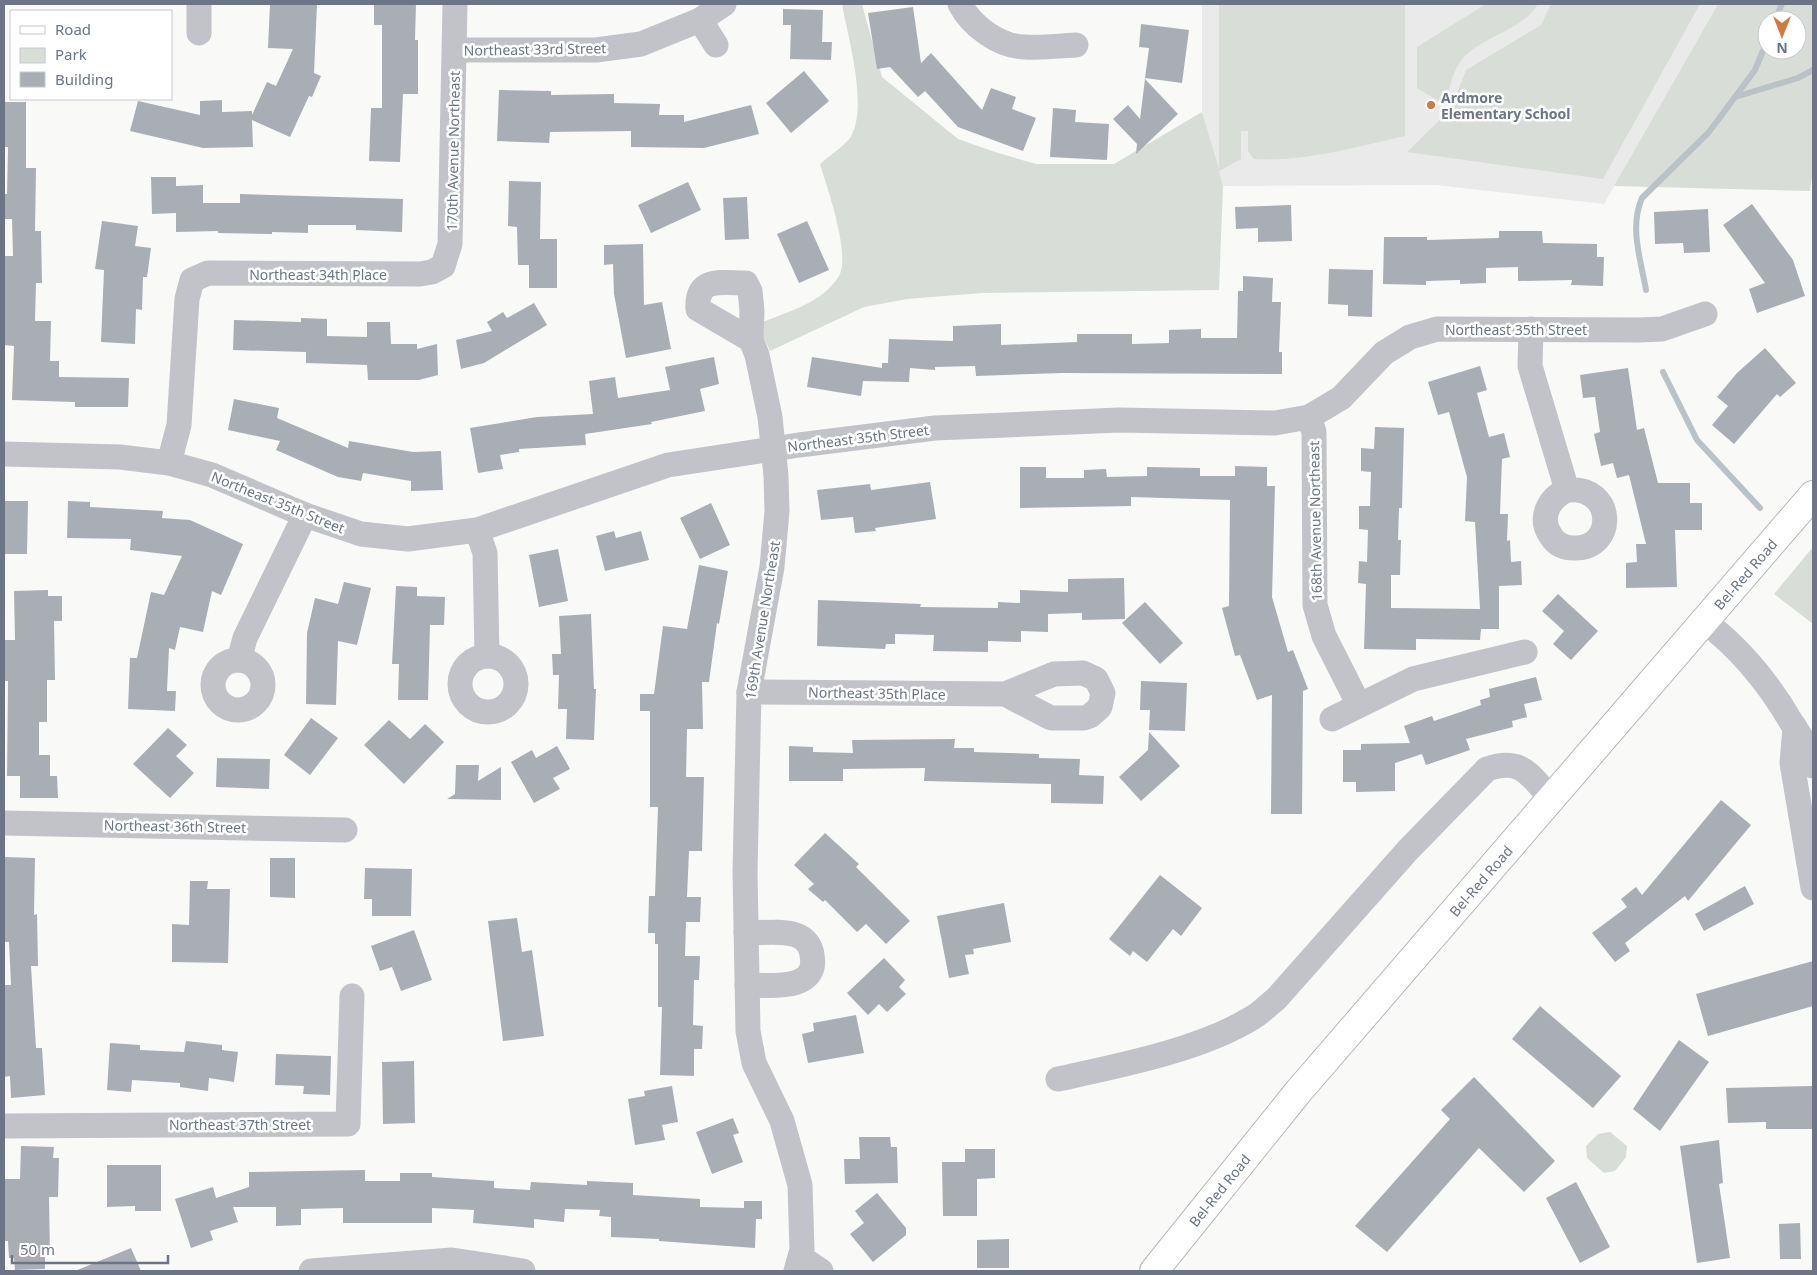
<svg xmlns="http://www.w3.org/2000/svg" width="1817" height="1275" font-family="'Noto Sans',sans-serif">
	<style>
		.built { fill: #eaeaea }
		.green { fill: #d8ddd7; fill-rule: evenodd }
		.lines { fill: none; stroke-linecap: round; stroke-linejoin: round }
		.stream { stroke: #bac2c7; stroke-width: 6 }
		.building { fill: #a9aeb5 }
		.major-casing { stroke: #b4b8bc; stroke-width: 30 }
		.minor { stroke: #c1c3c8; stroke-width: 25 }
		.major { stroke: #fff; stroke-width: 28 }
		.poi-dot { fill: #d1793f; stroke: #fff; stroke-width: 2 }
		.labels { text-anchor: middle; dominant-baseline: central; stroke-width: 5; stroke-linejoin: round; paint-order: stroke }
		.street-label { font-size: 14px; fill: #6b7585; stroke: #fff }
		.poi-label { font-size: 14px; font-weight: bold; fill: #6b7585; stroke: #fff; text-anchor: start }
	</style>
	<rect width="100%" height="100%" fill="#f9f9f7"/>
	<path class="built" d="M1202 4H1718L1604 204 1436 185 1223 186 1202 112Z"/>
	<g class="green">
		<path d="M842 4H862L882 77 958 139 995 152 1036 164H1114L1202 112 1219 169V4H1405V136C1356 147 1305 162 1254 159L1248 151V131H1241V159L1219 171 1223 186 1219 290 982 293 907 299 864 307 770 351 757 324C785 313 823 303 839 276 851 255 827 187 820 164 829 156 843 147 850 138 869 108 848 38 842 4Z"/>
		<path d="M1486 4H1538C1521 33 1477 36 1459 64 1451 76 1449 91 1445 105L1417 88V47Z"/>
		<path d="M1551 4H1700L1603 179 1407 152 1451 109 1466 70 1541 25Z"/>
		<path d="M1718 4H1813V170L1810 191 1614 186ZM1767 20H1797V50H1767Z"/>
		<path d="M1813 547V624L1774 594Z"/>
		<path d="M1610 1132 1627 1146 1626 1157 1615 1171 1604 1173 1587 1158 1586 1146 1598 1134Z"/>
	</g>
	<g class="lines">
		<g class="stream">
			<path d="M1775 20 1782 4"/>
			<path d="M1735 97 1798 78 1813 70"/>
			<path d="M1646 290C1641 260 1629 228 1642 198L1709 132 1755 70 1767 41"/>
			<path d="M1663 372 1697 440 1760 508"/>
		</g>
	</g>
	<g class="building">
		<path d="M270 4H317L314 73 321 76 312 97 309 96 290 137 252 120 253 147 203 148 130 131 138 101 200 115V101L222 100V112L252 111V115L267 82 276 86 293 49 268 48Z"/>
		<path d="M374 4H416L415 40H418V94H403L400 162 369 161 371 108H382V25H374Z"/>
		<path d="M913 7 921 63 931 53 982 110 991 88 1016 97 1012 109 1036 118 1023 151 958 127 925 91 918 97 890 67 877 69 868 13Z"/>
		<path d="M783 9 823 10 822 42H832L831 60 790 59 791 25H783Z"/>
		<path d="M1141 24 1189 30 1182 83 1145 78 1149 48 1139 47Z"/>
		<path d="M804 71 829 101 791 133 766 103Z"/>
		<path d="M1145 79 1178 114 1136 154 1137 144 1113 119 1128 105 1140 119Z"/>
		<path d="M499 90 551 91V95L614 94V103L660 104 659 115H684V122L751 105 759 134 704 148 631 147V131L550 132 549 143 497 141Z"/>
		<path d="M4 102H26V168H36L35 231H41L42 283H36L35 321H51L50 361H59V377L129 378 128 407H75V402L12 400 14 346 4 345V256H13L12 219H4V194H7L8 147H4Z"/>
		<path d="M1053 108 1076 110 1075 122 1109 124 1107 160 1050 157Z"/>
		<path d="M151 177H176V186L203 185V203H240V194L403 199 402 232 356 230V225H308V233L272 232V234L218 233V231L176 232V213L152 214Z"/>
		<path d="M509 181 541 182 540 239H557V288H529V265H518L517 227 508 226Z"/>
		<path d="M688 182 701 210 651 233 638 205Z"/>
		<path d="M747 197 749 239 725 240 723 198Z"/>
		<path d="M1752 204 1793 260 1805 296 1757 313 1749 289 1765 283 1723 225Z"/>
		<path d="M1291 205 1292 241 1258 242V228L1236 229 1235 207Z"/>
		<path d="M1708 209 1710 252 1684 253 1683 243 1655 244 1654 212Z"/>
		<path d="M102 221 138 226 135 246 151 248 147 277H143L142 310 136 309 135 344 101 342 104 270 95 269Z"/>
		<path d="M807 221 829 270 799 283 777 234Z"/>
		<path d="M1499 231H1542L1543 243 1597 244V257H1604L1603 286 1571 285 1572 280 1518 281V267L1486 268V283L1460 284V280L1426 281V285L1383 284 1384 237H1427V240L1499 238Z"/>
		<path d="M643 244 644 305 662 302 671 349 626 358 614 294 613 264 604 265V245Z"/>
		<path d="M1329 269 1373 270 1372 317 1348 316V305L1328 304Z"/>
		<path d="M1243 276 1273 278 1272 302H1281L1279 352H1282V374L1062 373 976 376 975 366 935 367V370L910 368 909 382 863 381 861 396 807 387 812 357 882 368V363H888L889 339 953 341V326L1001 324V345L1077 342V334H1132V344L1169 343V330L1201 329V338H1237L1238 291H1243Z"/>
		<path d="M534 303 547 325 484 363 461 369 456 340 492 331 487 322 503 312 507 318Z"/>
		<path d="M301 318 327 319V336L367 337V322H390L391 344H417V349L437 344 438 375 419 380H368L367 365 306 363V352L233 350 234 320 301 322Z"/>
		<path d="M1765 348 1796 383 1780 397 1777 394 1734 444 1712 425 1728 406 1717 397 1737 373Z"/>
		<path d="M714 357 719 384 700 389 705 411 651 422 652 424 585 434 586 445 519 449V452L500 455 503 469 478 473 470 428 537 417 593 414 589 381 615 377 618 398 670 390 665 367Z"/>
		<path d="M1480 366 1487 390 1477 393 1489 437 1504 433 1510 457 1502 459 1500 514H1508L1507 541 1510 540 1511 562 1521 561 1522 585 1499 586V629H1481L1480 640 1416 639V650L1364 649 1366 584 1358 583 1359 561 1367 562 1368 530 1359 529V506H1370L1371 472 1361 471V448L1374 449 1375 427 1404 428 1402 508H1399L1398 540H1401L1400 575H1391V608L1480 609 1475 522 1465 521 1467 477 1449 412 1438 415 1428 382Z"/>
		<path d="M1628 368 1637 430 1644 428 1658 483H1690V503H1702V530H1675L1677 587 1626 588V563L1637 562 1636 544H1646L1629 475 1617 478 1613 463 1601 466 1594 434 1600 432 1595 397 1583 398 1580 375Z"/>
		<path d="M234 399 279 408 277 418 348 448 349 441 413 452 441 451 443 490 411 491V481L363 473 361 481 338 477 276 450 280 441 228 430Z"/>
		<path d="M1235 466 1267 467V486H1275L1272 597 1288 652 1293 650 1308 689 1303 691 1302 814H1271L1272 695 1257 700 1240 655 1235 656 1222 608 1229 606 1230 500 1131 497V506L1020 508V467H1046V478H1084V470L1106 469 1107 477 1147 476V467L1200 468V476H1235Z"/>
		<path d="M930 482 936 519 875 528 876 531 855 533 853 517 821 520 817 490 870 484 871 490Z"/>
		<path d="M4 501H28L27 554H4Z"/>
		<path d="M68 501 90 502V507L163 511 162 518 190 520 243 544 221 595 212 591 203 632 180 627 175 650 169 648 167 691H176L175 711 128 709 130 658H137L151 592 164 595 182 556 130 550 131 539 67 538Z"/>
		<path d="M711 503 730 545 700 559 680 518Z"/>
		<path d="M614 531 616 538 641 531 649 560 605 571 596 536Z"/>
		<path d="M558 549 568 601 539 607 529 555Z"/>
		<path d="M699 565 728 571 719 624 717 623 709 682H702L703 729H687L686 777H704L702 851H689L687 897H701L700 922H686L685 956H700L699 980H694L693 1025 703 1026 702 1049H694V1076L660 1075 662 1007H658V944H655V933H648L649 896H655L658 807H650V711H640V694H654L663 626 687 629Z"/>
		<path d="M1124 578 1125 619 1082 620V613L1048 614V632L1021 631V642L988 641V652L933 651 934 635 895 634V644H886L885 649 817 646 818 600 921 604 920 607 998 608V602L1020 603V590L1068 592V579Z"/>
		<path d="M344 582 371 588 357 645 338 641 336 705 306 704 307 633 315 598 338 604Z"/>
		<path d="M396 586 417 587V596L445 597 444 625H430L428 700H398L399 664H392Z"/>
		<path d="M48 590V596H62V621H54L55 680H47V722H39V755H50V776H57L58 798H20V776H7L8 681H4V640H15L14 591Z"/>
		<path d="M1558 594 1598 631 1571 660 1553 644 1564 631 1542 611Z"/>
		<path d="M1145 602 1183 643 1160 664 1122 623Z"/>
		<path d="M591 614 594 689H596L594 740 566 739 567 709H558L559 675H553L552 654H561L559 616Z"/>
		<path d="M1536 677 1542 700 1524 704 1527 717 1512 721 1513 727 1466 739 1470 750 1426 765 1422 754 1395 763V791L1356 792V782H1343V750H1361V744L1410 743 1404 726 1432 716 1434 721 1481 705 1480 700 1490 697 1489 689Z"/>
		<path d="M1141 681 1187 683 1185 731 1149 730 1150 710H1140Z"/>
		<path d="M311 718 338 738 310 775 284 755Z"/>
		<path d="M389 720 410 739 425 724 444 742 404 784 364 745Z"/>
		<path d="M168 728 187 745 176 756 194 773 170 798 133 764Z"/>
		<path d="M1149 732 1180 766 1141 801 1119 777 1148 750Z"/>
		<path d="M955 739 954 748H974V752L1039 754V758L1080 759 1079 775 1104 776 1103 804 1051 803V784L924 781 925 768 843 769V781H789V746L813 747V752L853 753 852 740Z"/>
		<path d="M557 746 570 769 553 778 560 789 534 803 511 762 532 750 536 758Z"/>
		<path d="M217 758 270 759 269 789 216 787Z"/>
		<path d="M456 765H479L478 781 501 767V800L447 799 455 794Z"/>
		<path d="M1721 800 1751 825 1688 901 1685 896 1625 943 1630 951 1615 962 1592 933 1627 907 1621 899 1636 887 1642 895Z"/>
		<path d="M825 833 859 864 856 867 910 921 886 944 866 924 857 932 825 900 823 902 808 889 814 884 794 865Z"/>
		<path d="M4 857 35 858 34 915 37 914 38 966H31L36 1048H42L45 1095 11 1098 10 1076 4 1077V985H11L9 942H4Z"/>
		<path d="M270 858H295V898L270 897Z"/>
		<path d="M365 868 412 869 411 916H372V899H364Z"/>
		<path d="M1160 875 1202 908 1181 936 1173 929 1147 962 1133 951 1130 956 1109 939Z"/>
		<path d="M190 881H208L207 889H230L228 963 172 962V924L189 925Z"/>
		<path d="M1745 886 1754 904 1704 931 1695 914Z"/>
		<path d="M1004 903 1011 942 973 949 974 954 965 955 969 974 949 978 937 916Z"/>
		<path d="M517 918 522 952 532 950 544 1036 503 1041 488 921Z"/>
		<path d="M414 930 432 980 401 991 392 967 380 971 371 946Z"/>
		<path d="M884 958 905 980 899 987 906 994 887 1012 879 1004 868 1015 847 993Z"/>
		<path d="M1813 961V1006L1708 1036 1696 994Z"/>
		<path d="M1540 1006 1621 1076 1593 1108 1512 1039Z"/>
		<path d="M856 1015 864 1053 808 1063 802 1034 814 1031 813 1023Z"/>
		<path d="M1679 1040 1709 1062 1660 1131 1633 1109Z"/>
		<path d="M186 1041 222 1045V1050L238 1052 234 1082 209 1078 208 1091 180 1087V1083L132 1080 131 1092 107 1090 110 1043 140 1045V1050L184 1052Z"/>
		<path d="M276 1054 331 1056 330 1095 303 1094 304 1086 275 1085Z"/>
		<path d="M414 1061 415 1123 383 1124 382 1062Z"/>
		<path d="M1474 1077 1555 1161 1524 1192 1479 1148 1387 1252 1355 1226 1450 1119 1441 1110Z"/>
		<path d="M672 1086 678 1122 662 1125 665 1140 635 1145 628 1099 645 1096 644 1091Z"/>
		<path d="M1813 1086V1129H1766V1122L1728 1123 1726 1088Z"/>
		<path d="M733 1118 739 1133 733 1135 743 1162 712 1174 696 1132Z"/>
		<path d="M859 1137H890L891 1147H897L898 1183 845 1184 844 1159H860Z"/>
		<path d="M1719 1140 1723 1183 1719 1184 1730 1258 1697 1263 1680 1146Z"/>
		<path d="M21 1146 54 1147 53 1158H59L58 1197H49L50 1257H45V1269L15 1270 14 1258H9L8 1241H4V1179H20Z"/>
		<path d="M965 1149H995V1178L977 1179V1216H943L942 1162H965Z"/>
		<path d="M107 1165H161V1211H135V1206L107 1207Z"/>
		<path d="M365 1170V1181H400V1173H432V1177L494 1181V1188L530 1190 531 1182 587 1185V1181L633 1183V1195L700 1199V1207L744 1208V1201H762V1219H756L755 1248 659 1241V1239L611 1237V1217L599 1216 600 1210 565 1209 564 1222 534 1219V1228L473 1223 474 1210 432 1208V1223H343V1208L301 1209V1225L276 1226V1207H233L238 1222 210 1231 213 1240 191 1248 175 1199 213 1187 216 1198 249 1187V1172Z"/>
		<path d="M1576 1182 1610 1247 1580 1263 1546 1198Z"/>
		<path d="M877 1193 906 1228V1235L873 1262 850 1234 864 1223 855 1211Z"/>
		<path d="M1800 1223 1801 1259H1780L1779 1224Z"/>
		<path d="M1009 1239V1268H977V1240Z"/>
		<path d="M131 1248 141 1271H75Z"/>
	</g>
	<g class="lines">
		<defs>
			<g id="major">
				<path id="s1" d="M1154 1271 1298 1092 1813 495"/>
			</g>
		</defs>
		<use href="#major" class="major-casing"/>
		<g class="minor">
			<path d="M199 4V33"/>
			<path d="M960 4C971 26 1000 47 1025 47 1042 48 1059 46 1076 45"/>
			<path d="M700 20 716 45"/>
			<path d="M455 50H596L641 44 700 20 724 4"/>
			<path d="M443 266 450 244 455 4"/>
			<path d="M1531 329 1530 366 1567 490C1549 498 1538 518 1551 536 1556 544 1564 548 1574 548 1617 549 1615 485 1567 490"/>
			<path d="M751 340 698 309C696 276 722 283 746 283L750 291 752 311 751 340 757 355 770 417 776 476 777 511 772 567 749 692 745 872 748 1031 754 1063 782 1121 800 1185 802 1250 796 1271"/>
			<path d="M1309 417 1314 432 1315 605 1324 636 1359 705"/>
			<path d="M4 454 120 457 169 463 212 475 305 515 361 534 408 539 477 530 668 465 799 445 935 428 1119 420 1275 423 1309 417 1341 398 1384 353 1410 337 1437 329 1639 330 1662 329 1705 314"/>
			<path d="M169 463 179 425 187 299 192 280 208 273 420 274 432 272 443 266"/>
			<path d="M477 530 485 553 487 656"/>
			<path d="M1704 621C1741 649 1770 685 1793 725 1803 740 1810 748 1813 766"/>
			<circle cx="488" cy="684" r="28"/>
			<circle cx="238" cy="685" r="25"/>
			<path d="M239 660 245 638 305 515"/>
			<path d="M749 692 1005 694 1054 674 1083 673 1096 679 1103 693 1100 707 1090 716 1084 718H1051L1005 694"/>
			<path d="M1332 719 1413 679 1525 652"/>
			<path d="M1795 727 1792 763 1813 888"/>
			<path d="M4 823 345 830"/>
			<path d="M746 933C762 933 781 930 796 935 805 938 811 946 812 955 819 992 769 985 747 985"/>
			<path d="M1058 1079C1118 1066 1200 1050 1252 1018 1261 1013 1268 1005 1276 999L1408 850 1487 769C1522 757 1529 775 1551 798"/>
			<path d="M4 1126 348 1124 352 996"/>
			<path d="M800 1257 821 1271"/>
			<path d="M311 1271 452 1260 523 1271"/>
		</g>
		<use href="#major" class="major"/>
	</g>
	<circle class="poi-dot" cx="1431" cy="105" r="5"/>
	<g class="labels">
		<g class="street-label">
			<text transform="translate(535 49) rotate(-1)">Northeast 33rd Street</text>
			<text transform="translate(453 151) rotate(-89)">170th Avenue Northeast</text>
			<text x="318" y="274">Northeast 34th Place</text>
			<text x="1516" y="329">Northeast 35th Street</text>
			<text transform="translate(858 438) rotate(-7)">Northeast 35th Street</text>
			<text transform="translate(278 502) rotate(22)">Northeast 35th Street</text>
			<text transform="translate(1315 521) rotate(-91)">168th Avenue Northeast</text>
			<text stroke="none"><textPath href="#s1" startOffset="914">Bel-Red Road</textPath></text>
			<text transform="translate(762 620) rotate(-81)">169th Avenue Northeast</text>
			<text transform="translate(877 693) rotate(1)">Northeast 35th Place</text>
			<text transform="translate(175 826) rotate(1)">Northeast 36th Street</text>
			<text stroke="none"><textPath href="#s1" startOffset="509">Bel-Red Road</textPath></text>
			<text x="240" y="1124">Northeast 37th Street</text>
			<text stroke="none"><textPath href="#s1" startOffset="104">Bel-Red Road</textPath></text>
		</g>
		<g class="poi-label">
			<text x="1441" y="97">Ardmore<tspan x="1441" dy="16">Elementary School</tspan></text>
		</g>
	</g>
	<rect width="1817" height="1275" fill="none" stroke="#6b7585" stroke-width="10"/>
	<rect x="10" y="10" width="162" height="90" fill="#ffffff" stroke="#c4c8ce"/>
	<rect x="20" y="26" width="25" height="8" fill="#ffffff" stroke="#c4c8ce"/>
	<text x="55" y="35" font-size="15" fill="#6b7585">Road</text>
	<rect x="20" y="48" width="25" height="15" fill="#d8ddd7" stroke="#c4c8ce"/>
	<text x="55" y="60" font-size="15" fill="#6b7585">Park</text>
	<rect x="20" y="72" width="25" height="15" fill="#a9aeb5" stroke="#c4c8ce"/>
	<text x="55" y="85" font-size="15" fill="#6b7585">Building</text>
	<g transform="translate(1782 35) rotate(180)"><circle r="24" fill="#ffffff" stroke="#c4c8ce"/>
	<path d="M0-4L9 19L0 12L-9 19Z" fill="#d1793f"/>
	<text y="-8" font-size="14" font-weight="bold" text-anchor="middle" fill="#6b7585">N</text>
	</g>
	<path d="M12 1255v8h156v-8" fill="none" stroke="#6b7585" stroke-width="2.5"/>
	<text x="20" y="1255" font-size="15" fill="#6b7585" stroke="#ffffff" stroke-width="4" paint-order="stroke">50 m</text>
</svg>
